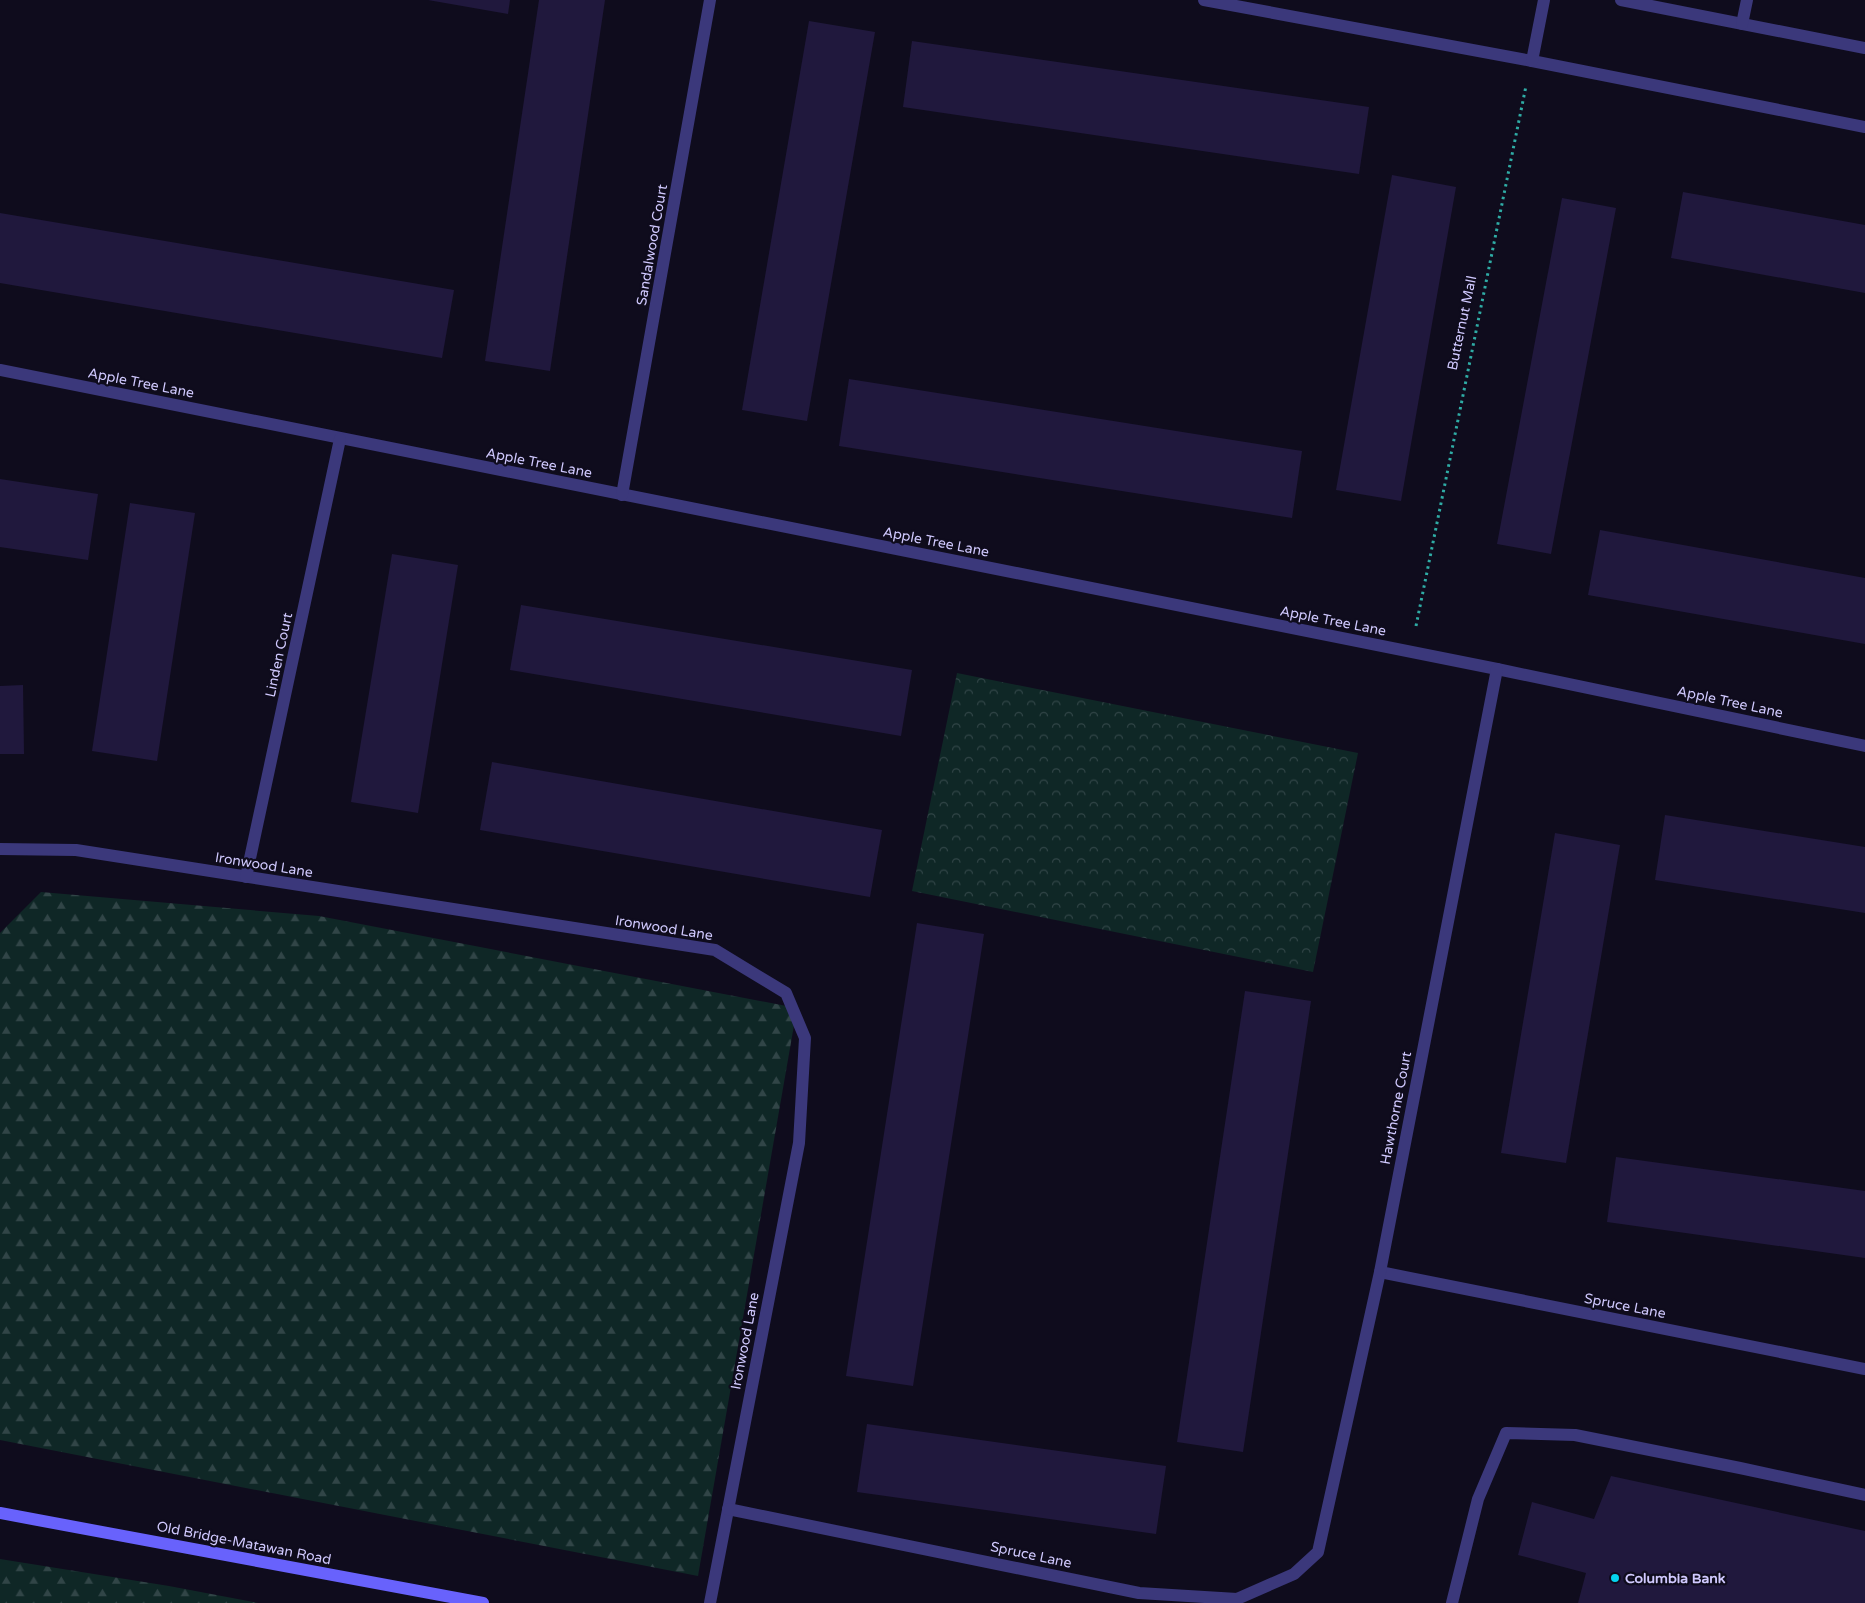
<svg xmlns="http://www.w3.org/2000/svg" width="1865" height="1603" font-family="'Varela Round',sans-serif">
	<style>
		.forest { fill: url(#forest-firs) }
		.park { fill: url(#park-crowns) }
		.building { fill: #20183d }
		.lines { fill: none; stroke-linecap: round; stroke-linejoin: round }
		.path { stroke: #2faca5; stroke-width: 3; stroke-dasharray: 2.5 4; stroke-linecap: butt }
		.lane { stroke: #3b387b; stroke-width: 12 }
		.street { stroke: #3b387b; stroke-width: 12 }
		.secondary { stroke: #6862fc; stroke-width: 12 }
		.poi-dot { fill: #05d4ee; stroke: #0f0c1d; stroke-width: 2 }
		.labels { text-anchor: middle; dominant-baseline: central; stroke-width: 4.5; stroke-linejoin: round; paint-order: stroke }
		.street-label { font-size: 14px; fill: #d0c9fe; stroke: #0f0c1d }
		.poi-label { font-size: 14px; font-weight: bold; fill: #d0c9fe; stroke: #0f0c1d; text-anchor: start }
	</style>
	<defs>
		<pattern id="forest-firs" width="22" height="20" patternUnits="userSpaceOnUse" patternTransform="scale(1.25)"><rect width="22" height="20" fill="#0f2726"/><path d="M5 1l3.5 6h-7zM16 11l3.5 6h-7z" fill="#314547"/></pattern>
		<pattern id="park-crowns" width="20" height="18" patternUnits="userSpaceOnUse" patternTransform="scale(1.25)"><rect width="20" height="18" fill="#0f2726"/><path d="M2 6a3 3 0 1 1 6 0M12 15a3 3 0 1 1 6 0" fill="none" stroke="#314547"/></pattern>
	</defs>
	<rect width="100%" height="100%" fill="#0f0c1d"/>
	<g class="forest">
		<path d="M41 892 319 916 797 1008 698 1576 0 1440V933Z"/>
		<path d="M0 1559 169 1586 258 1603H0Z"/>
	</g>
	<path class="park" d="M957 673 1358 753 1313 972 912 891Z"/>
	<g class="building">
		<path d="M428 0H510L508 14Z"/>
		<path d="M539 0H605L550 371 485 361Z"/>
		<path d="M809 21 875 32 807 421 742 410Z"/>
		<path d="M912 41 1369 107 1359 174 903 107Z"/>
		<path d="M1392 175 1456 187 1401 501 1336 490Z"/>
		<path d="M1683 192 1865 225V293L1671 258Z"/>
		<path d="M1562 198 1616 208 1551 554 1497 544Z"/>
		<path d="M0 213 454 290 442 358 0 283Z"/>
		<path d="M849 379 1302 451 1292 518 839 446Z"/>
		<path d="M0 479 98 494 88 560 0 547Z"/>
		<path d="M130 503 195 513 157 761 92 751Z"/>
		<path d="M1600 530 1865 578V644L1588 595Z"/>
		<path d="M392 554 458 565 418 813 351 802Z"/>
		<path d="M521 605 912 670 901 736 510 670Z"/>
		<path d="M23 685 24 754H0V686Z"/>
		<path d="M492 762 882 830 870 897 480 830Z"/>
		<path d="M1665 815 1865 847V913L1655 880Z"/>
		<path d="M1555 833 1620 845 1566 1163 1501 1153Z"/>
		<path d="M917 923 984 934 913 1386 846 1376Z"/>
		<path d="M1245 991 1311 1001 1243 1452 1177 1442Z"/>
		<path d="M1616 1157 1865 1191V1258L1607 1222Z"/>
		<path d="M867 1424 1166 1466 1156 1534 857 1492Z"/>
		<path d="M1611 1476 1865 1531V1603H1578L1586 1573 1518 1555 1532 1502 1594 1519Z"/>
	</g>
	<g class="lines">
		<path class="path" d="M1416 626 1526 86"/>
		<path class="lane" d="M1452 1603 1478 1499 1506 1433 1575 1435 1740 1468 1865 1495"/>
		<g class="street">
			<path d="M1204 0 1532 61 1865 127"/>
			<path d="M1621 0 1865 48"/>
			<path d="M1742 24 1747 0"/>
			<path d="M1532 61 1544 0"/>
			<path d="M0 370 1497 669 1865 746"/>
			<path d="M622 495 710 0"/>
			<path d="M0 849 76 850 715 950 786 993 805 1038 799 1143 710 1603"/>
			<path d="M246 877 340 439"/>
			<path d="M1380 1272 1865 1369"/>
			<path d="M728 1509 1139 1593 1237 1599 1294 1574 1318 1552 1380 1272 1497 669"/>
		</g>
		<path class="secondary" d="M0 1513 483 1603"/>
	</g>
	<circle class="poi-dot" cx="1615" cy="1578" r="5"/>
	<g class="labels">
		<g class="street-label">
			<text transform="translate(652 245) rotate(-80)">Sandalwood Court</text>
			<text transform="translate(1462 323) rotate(-78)">Butternut Mall</text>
			<text transform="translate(141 383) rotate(11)">Apple Tree Lane</text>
			<text transform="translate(539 463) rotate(11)">Apple Tree Lane</text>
			<text transform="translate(936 542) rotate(11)">Apple Tree Lane</text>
			<text transform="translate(1333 621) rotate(11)">Apple Tree Lane</text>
			<text transform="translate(279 655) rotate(-78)">Linden Court</text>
			<text transform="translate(1730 702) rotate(12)">Apple Tree Lane</text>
			<text transform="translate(264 865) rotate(9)">Ironwood Lane</text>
			<text transform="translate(664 928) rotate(9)">Ironwood Lane</text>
			<text transform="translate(1396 1108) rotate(-79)">Hawthorne Court</text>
			<text transform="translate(1625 1306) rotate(11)">Spruce Lane</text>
			<text transform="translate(745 1341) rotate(-79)">Ironwood Lane</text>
			<text transform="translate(244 1543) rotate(11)">Old Bridge-Matawan Road</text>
			<text transform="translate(1031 1555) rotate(12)">Spruce Lane</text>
		</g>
		<g class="poi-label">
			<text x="1625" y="1578">Columbia Bank</text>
		</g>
	</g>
</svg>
